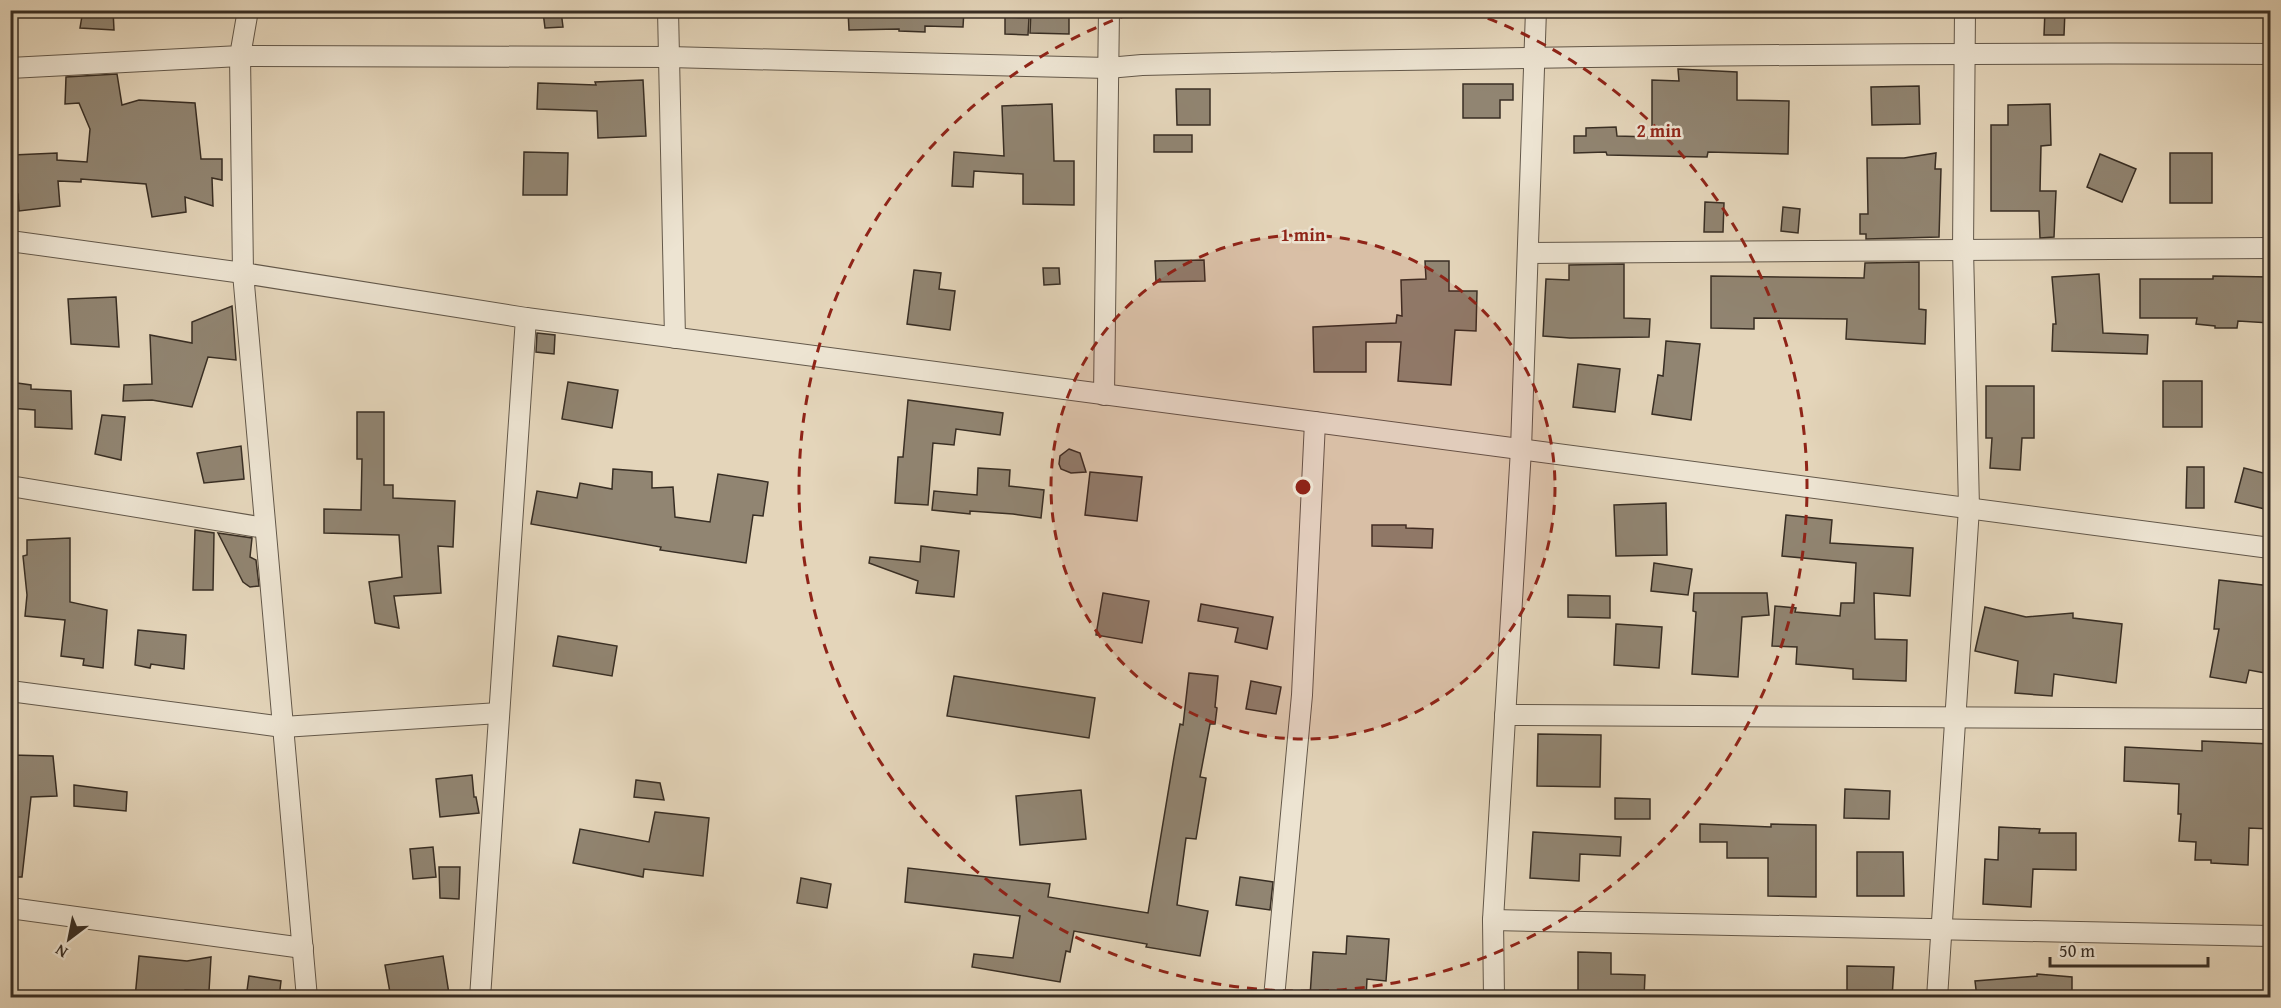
<svg xmlns="http://www.w3.org/2000/svg" width="2281" height="1008" font-family="'Gentium Book Plus',serif">
	<style>
		.building { fill: #918572; stroke: #382e24; stroke-width: 1.5 }
		.lines { fill: none; stroke-linecap: round; stroke-linejoin: round }
		.street-casing { stroke: #63584a; stroke-width: 22 }
		.street { stroke: #ede4d2; stroke-width: 20 }
		.ring { fill: none; stroke: #8f2418; stroke-width: 3; stroke-dasharray: 10 8 }
		.centre { fill: #8f2418; stroke: #ede4d2; stroke-width: 3 }
		.ring-label { font-size: 18px; text-anchor: middle; font-weight: bold; fill: #8f2418; stroke: #ede4d2; stroke-width: 5; stroke-linejoin: round; paint-order: stroke }
	</style>
	<rect width="100%" height="100%" fill="#e4d5ba"/>
	<filter id="stains"><feTurbulence type="fractalNoise" baseFrequency=".00333" numOctaves="4"/><feColorMatrix values="0 0 0 0 .2 0 0 0 0 .09 0 0 0 0 .02 0 0 0 .5 -.17"/></filter>
	<radialGradient id="worn" r=".72"><stop offset=".6" stop-color="#630" stop-opacity="0"/><stop offset="1" stop-color="#630" stop-opacity=".3"/></radialGradient>
	<g class="building">
		<path d="M83 10H113L114 30 80 28Z"/>
		<path d="M848 10H964L963 27 925 26V32L899 31V29L849 30Z"/>
		<path d="M1031 10H1069V34L1030 33Z"/>
		<path d="M2045 10H2065L2064 35H2044Z"/>
		<path d="M561 11 563 27 545 28 543 12Z"/>
		<path d="M1005 17 1029 18 1028 35 1005 34Z"/>
		<path d="M1678 69 1737 72V100L1789 101 1788 154 1708 152 1707 157 1607 155 1606 152 1574 153V136H1586V128L1616 127 1617 136 1652 137V80L1679 81Z"/>
		<path d="M117 74 122 105 139 100 195 103 201 159H222V180L212 178 213 206 185 197 186 212 152 217 146 184 81 179V182L58 181 60 206 19 211 18 194H15L13 155 57 153V160L87 162 90 129 79 103 65 104 66 77Z"/>
		<path d="M643 80 646 136 598 138 597 111 537 109 538 83 596 85 595 82Z"/>
		<path d="M1463 84H1513V100H1500V118H1463Z"/>
		<path d="M1919 86 1920 124 1872 125 1871 87Z"/>
		<path d="M1176 89H1210V125H1177Z"/>
		<path d="M1052 104 1054 161H1074V205L1023 204V174L974 171 973 187 952 186 954 152 1004 156 1002 106Z"/>
		<path d="M2050 104 2051 145 2041 146 2040 191H2056L2054 237 2040 238 2039 211H1991V125H2008V105Z"/>
		<rect x="1154" y="135" width="38" height="17"/>
		<path d="M524 152 568 153 567 195H523Z"/>
		<path d="M1936 153 1935 169H1941L1939 237 1866 239V234H1860V214H1868L1867 158H1904Z"/>
		<rect x="2170" y="153" width="42" height="50"/>
		<path d="M2100 154 2136 169 2122 202 2087 187Z"/>
		<path d="M1705 202 1724 203 1723 232H1704Z"/>
		<path d="M1783 207 1800 209 1798 233 1781 231Z"/>
		<path d="M1204 260 1205 281 1156 282 1155 261Z"/>
		<path d="M1425 261H1449V291H1477L1476 331 1455 330 1451 385 1398 381 1401 342H1366V372H1314L1313 327 1396 323 1397 315 1402 316 1401 280 1426 279Z"/>
		<path d="M1919 262V309L1926 310 1925 344 1846 339 1847 319 1754 318V329L1711 328V276L1864 278 1865 263Z"/>
		<path d="M1624 264V318L1650 319 1649 337 1570 338 1543 336 1546 279 1569 280V265Z"/>
		<path d="M1043 268H1059L1060 284 1044 285Z"/>
		<path d="M914 270 941 273 939 289 955 291 950 330 907 324Z"/>
		<path d="M2099 274 2103 333 2148 335 2147 354 2052 351 2053 324H2056L2052 277Z"/>
		<path d="M2213 276 2271 277 2270 323 2238 321 2237 328H2215V326L2196 324 2197 318H2140V279H2213Z"/>
		<path d="M116 297 119 347 71 344 68 299Z"/>
		<path d="M232 306 236 360 208 357 192 407 152 400 123 401 124 385 152 384 150 335 192 343V322Z"/>
		<path d="M537 333 555 335 554 354 536 352Z"/>
		<path d="M1666 341 1700 344 1691 420 1652 414 1658 375 1663 376Z"/>
		<path d="M1578 364 1620 369 1615 412 1573 407Z"/>
		<rect x="2163" y="381" width="39" height="46"/>
		<path d="M10 382 31 385V389L71 391 72 429 35 427V410L10 408Z"/>
		<path d="M568 382 618 390 612 428 562 419Z"/>
		<path d="M1986 386H2034V438H2022L2020 470 1990 468 1992 438H1986Z"/>
		<path d="M908 400 1003 413 1000 435 956 429 954 445 933 443 928 505 895 503 898 457H903Z"/>
		<path d="M357 412H384V485H393V498L455 501 453 547 438 546 441 593 394 596 399 628 375 623 369 582 402 577 399 535 324 533V509L361 510 362 459H357Z"/>
		<path d="M102 415 125 417 121 460 95 454Z"/>
		<path d="M241 446 244 479 204 483 197 453Z"/>
		<path d="M1069 449 1080 453 1086 472 1071 473 1061 469 1059 464 1060 456Z"/>
		<path d="M2187 467H2204V508H2186Z"/>
		<path d="M978 468 1010 470 1009 486 1044 490 1041 518 1013 514 970 511V514L932 510 934 491 977 495Z"/>
		<path d="M2244 468 2271 475 2269 510 2235 502Z"/>
		<path d="M613 469 652 472V488L673 487 675 517 710 522 718 474 768 482 763 516 753 515 746 563 660 550 661 547 531 524 537 491 577 498 580 483 612 489Z"/>
		<path d="M1090 472 1142 477 1137 521 1085 515Z"/>
		<path d="M1666 503 1667 555 1616 556 1614 505Z"/>
		<path d="M1786 515 1832 520 1830 543 1913 548 1910 596 1874 593 1875 639 1907 640 1906 681 1853 679V669L1796 664 1797 647 1772 646 1775 606 1796 608 1795 612 1840 616 1841 603H1854L1856 563 1782 556Z"/>
		<path d="M1372 525H1406V528L1433 529 1432 548 1372 546Z"/>
		<path d="M195 530 214 533 213 590H193Z"/>
		<path d="M218 533 252 538 250 557 256 560 259 586 250 587 243 582Z"/>
		<path d="M70 538V602L107 610 103 668 83 665 84 659 61 656 65 620 25 616 27 595 23 556 27 555V540Z"/>
		<path d="M921 546 959 551 954 597 916 593 918 581 869 563 870 557 920 562Z"/>
		<path d="M1654 563 1692 569 1688 595 1651 591Z"/>
		<path d="M2219 580 2271 586 2268 651H2271V674L2249 670 2246 683 2210 677 2219 629H2214Z"/>
		<path d="M1103 593 1149 601 1142 643 1096 635Z"/>
		<path d="M1694 593H1767L1769 615 1742 617 1738 677 1692 674 1696 612 1693 611Z"/>
		<path d="M1568 595 1610 596V618L1568 617Z"/>
		<path d="M1201 604 1273 617 1267 649 1235 642 1238 628 1198 621Z"/>
		<path d="M1985 607 2026 617 2073 613V618L2122 624 2116 683 2054 674 2052 696 2015 693 2018 661 1975 651Z"/>
		<path d="M1616 624 1662 627 1659 668 1614 665Z"/>
		<path d="M138 630 186 635 184 669 151 664 150 668 135 665Z"/>
		<path d="M558 636 617 646 612 676 553 666Z"/>
		<path d="M1189 673 1218 676 1215 707 1217 708 1215 724H1210L1200 777 1206 778 1196 839 1186 838 1177 905 1208 911 1200 956 1146 947 1147 944 1074 931 1070 952 1066 951 1060 982 972 967 974 954 1013 958 1020 916 905 902 908 868 1050 884 1048 897 1148 913 1174 757 1180 724 1183 725Z"/>
		<path d="M954 676 1095 698 1089 738 947 716Z"/>
		<path d="M1251 681 1281 687 1276 714 1246 709Z"/>
		<path d="M1538 734 1601 735 1600 787 1537 786Z"/>
		<path d="M2202 741 2271 744V829L2249 828 2248 865 2211 863V860H2195L2196 842 2179 841 2181 814H2178L2179 784 2124 781 2125 747 2202 751Z"/>
		<path d="M10 755 53 756 57 796 31 797 22 877H10Z"/>
		<path d="M472 775 474 797H476L479 813 440 817 436 779Z"/>
		<path d="M636 780 660 783 664 800 634 797Z"/>
		<path d="M74 785 127 792 126 811 74 806Z"/>
		<path d="M1845 789 1890 791 1889 819 1844 818Z"/>
		<path d="M1081 790 1086 839 1020 845 1016 796Z"/>
		<path d="M1615 798 1650 799V819H1615Z"/>
		<path d="M655 812 709 818 703 876 644 869 643 877 573 863 580 829 649 842Z"/>
		<path d="M1700 824 1771 827V824L1816 825V897L1768 896V858H1727V842H1700Z"/>
		<path d="M1999 827 2040 829 2039 833H2076V870L2033 869 2031 907 1983 904 1985 859 1998 860Z"/>
		<path d="M1533 832 1621 837 1620 856 1580 854 1579 881 1530 878Z"/>
		<path d="M433 847 436 877 413 879 410 849Z"/>
		<path d="M1857 852H1903L1904 896H1857Z"/>
		<path d="M439 867H460L459 899 440 898Z"/>
		<path d="M1240 877 1273 882 1270 910 1236 905Z"/>
		<path d="M801 878 831 884 827 908 797 903Z"/>
		<path d="M1347 936 1389 939 1386 981 1367 979 1366 998 1310 996 1313 952 1346 954Z"/>
		<path d="M1578 952 1611 953V974L1645 975 1644 998H1578Z"/>
		<path d="M139 956 187 961 211 957 209 991 185 990 184 998H135Z"/>
		<path d="M443 956 449 994 427 998H391L385 965Z"/>
		<path d="M1847 966 1894 967 1892 998H1847Z"/>
		<path d="M2037 974 2072 977V998H1977L1975 981 2037 976Z"/>
		<path d="M249 976 281 981 279 998H246Z"/>
	</g>
	<g class="lines">
		<defs>
			<g id="street">
				<path d="M668 10 675 338"/>
				<path d="M10 68 240 56 248 10"/>
				<path d="M10 241 243 273 526 318 480 998"/>
				<path d="M1528 253 2270 248"/>
				<path d="M526 318 2270 548"/>
				<path d="M1104 395 1109 10"/>
				<path d="M10 486 265 528"/>
				<path d="M10 691 283 727 499 713"/>
				<path d="M1505 715 2270 719"/>
				<path d="M10 908 303 948"/>
				<path d="M1493 920 2270 936"/>
				<path d="M307 998 243 273 240 56 669 57 1108 68 1142 65C1518 57 1894 52 2270 54"/>
				<path d="M1274 998 1302 695 1315 422"/>
				<path d="M1494 998 1493 920 1521 449 1536 10"/>
				<path d="M1937 998 1969 508 1963 249 1965 10"/>
			</g>
		</defs>
		<use href="#street" class="street-casing"/>
		<use href="#street" class="street"/>
	</g>
	<circle cx="1303" cy="487" r="252" fill="#8f2418" fill-opacity=".12"/>
	<g class="ring">
		<circle cx="1303" cy="487" r="252"/>
		<path d="M1471 12A504 504 0 1 1 1135 12"/>
	</g>
	<circle cx="1303" cy="487" r="9" class="centre"/>
	<g class="ring-label">
		<text x="1659" y="137">2 min</text>
		<text x="1303" y="241">1 min</text>
	</g>
	<rect width="2281" height="1008" fill="none" stroke="#e4d5ba" stroke-width="36"/>
	<rect x="12" y="12" width="2257" height="984" fill="none" stroke="#382e24" stroke-width="3"/>
	<rect x="18" y="18" width="2245" height="972" fill="none" stroke="#382e24" stroke-width="1.5"/>
	<g transform="translate(69 939) rotate(212)" stroke="#ede4d2" stroke-width="4.5" paint-order="stroke">
	<path d="M0-4.5L10 22L0 15L-10 22Z" fill="#382e24"/>
	<text y="-9" font-size="16" font-weight="bold" text-anchor="middle" fill="#382e24">N</text>
	</g>
	<path d="M2050 957v9h158v-9" fill="none" stroke="#382e24" stroke-width="3"/>
	<text x="2059" y="957" font-size="18" fill="#382e24" stroke="#ede4d2" stroke-width="4.5" paint-order="stroke">50 m</text>
	<rect width="100%" height="100%" filter="url(#stains)"/>
	<rect width="100%" height="100%" fill="url(#worn)"/>
</svg>
